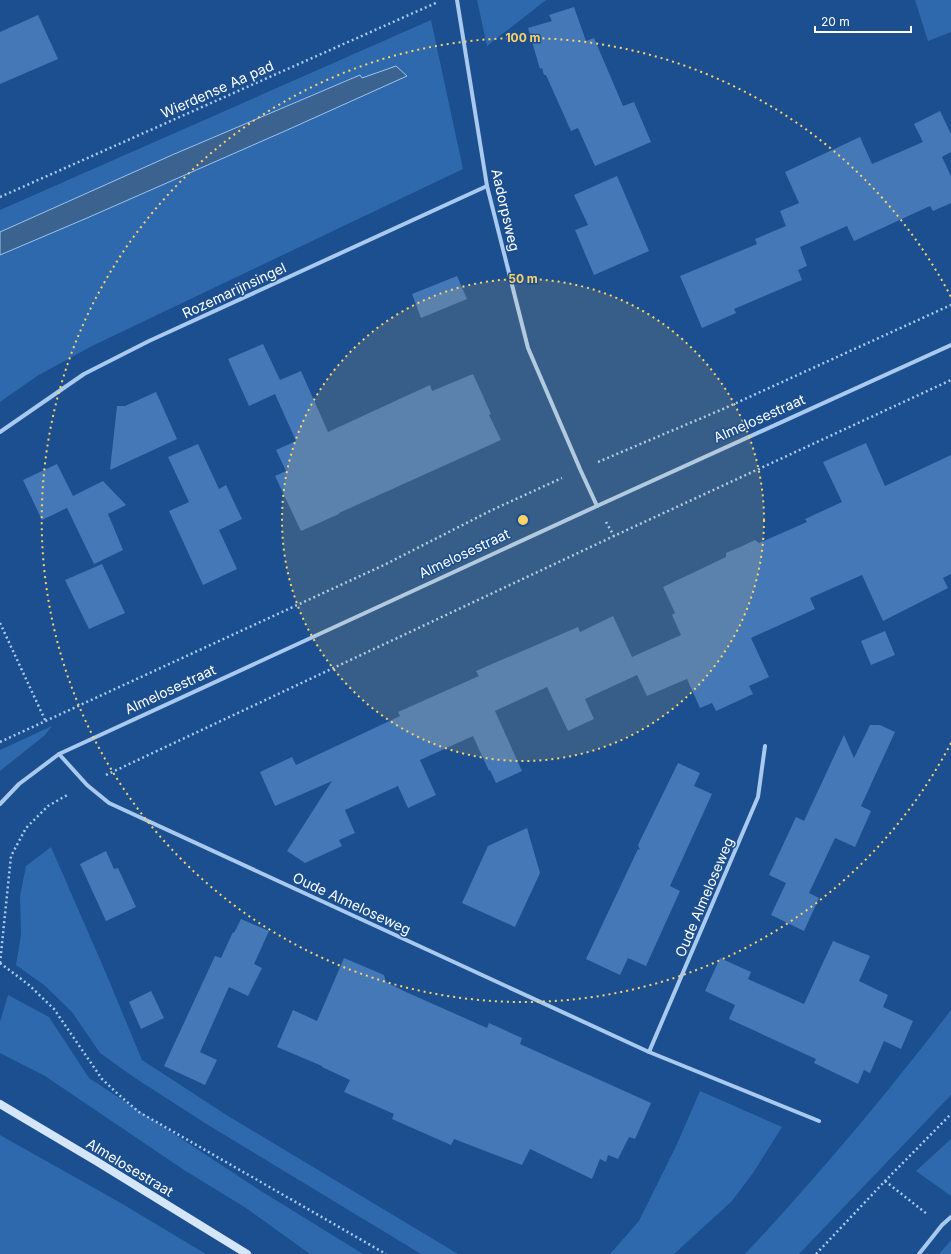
<svg xmlns="http://www.w3.org/2000/svg" width="951" height="1254" font-family="Inter,sans-serif">
	<style>
		.green { fill: #2e69ad }
		.water { fill: #3c6290; stroke: #9cc4f0 }
		.building { fill: #4478b7 }
		.lines { fill: none; stroke-linecap: round; stroke-linejoin: round }
		.path { stroke: #a9c9ee; stroke-width: 2.5; stroke-dasharray: 2 3; stroke-linecap: butt }
		.street { stroke: #a9c9ee; stroke-width: 4 }
		.secondary { stroke: #d6e6fa; stroke-width: 8 }
		.ring { fill: none; stroke: #ffd166; stroke-width: 2; stroke-dasharray: 2 4 }
		.labels { text-anchor: middle; dominant-baseline: central; stroke-width: 3; stroke-linejoin: round; paint-order: stroke }
		.street-label { font-size: 14px; fill: #fff; stroke: #1b4f8f }
		.centre { fill: #ffd166; stroke: #1b4f8f; stroke-width: 2 }
		.ring-label { font-size: 12px; text-anchor: middle; font-weight: bold; fill: #ffd166; stroke: #1b4f8f; stroke-width: 3; stroke-linejoin: round; paint-order: stroke }
	</style>
	<rect width="100%" height="100%" fill="#1b4f8f"/>
	<g class="green">
		<path d="M477 0H546L487 46Z"/>
		<path d="M915 0H951V32L928 41Z"/>
		<path d="M431 20 463 169 92 346 37 376 0 402V255L87 218 285 131 406 76 396 66 362 78 359 75 172 155 0 232V210Z"/>
		<path d="M52 726 45 735 0 771V750Z"/>
		<path d="M51 847 105 971 142 1060 228 1116 458 1254H421L208 1125 135 1078 100 1053 72 1012 44 985 16 965 21 935 20 896 26 866Z"/>
		<path d="M8 995 49 1017 89 1078 261 1191 363 1254H310L246 1208 184 1170 45 1076 0 1053V1022Z"/>
		<path d="M951 1010V1095L799 1254H745C818 1176 886 1095 951 1010Z"/>
		<path d="M700 1091 782 1127 753 1173 732 1201 674 1254H610L639 1221 677 1144Z"/>
		<path d="M0 1135 119 1202 206 1254H0Z"/>
		<path d="M951 1139V1196L916 1171Z"/>
		<path d="M951 1240V1254H939Z"/>
	</g>
	<path class="water" d="M396 66 407 76 285 131 87 218 0 255V232L172 155 360 75 362 78Z"/>
	<g class="building">
		<path d="M574 7 586 41 594 38 623 106 634 102 651 142 595 166 578 128 571 131 546 75H544L542 68 540 69 528 28 552 21 549 15Z"/>
		<path d="M38 15 58 59 0 84V32Z"/>
		<path d="M940 111 951 134V152L942 157 951 176V203L933 211 930 206 854 241 847 226 800 247 807 266 798 270 802 280 734 309 736 313 702 328 680 276 757 244 755 239 786 226 780 211 799 203 785 172 860 137 872 164 923 142 914 124Z"/>
		<path d="M617 176 649 251 594 275 575 230 588 225 574 195Z"/>
		<path d="M457 276 467 299 421 318 412 294Z"/>
		<path d="M263 344 280 380 301 371 328 432 430 385 432 391 473 374 491 414 489 415 501 440 339 513V514L301 531 275 476 286 471 276 450 296 441 275 394 249 406 228 359Z"/>
		<path d="M156 392 177 439 110 470 117 406H125Z"/>
		<path d="M866 443 885 486 951 455V574L943 578 948 588 883 621 862 575 810 598 815 609 751 638 769 677 749 686 753 694 716 711 712 703 700 708 687 679 647 696 637 675 585 699 594 719 568 731 547 687 495 711 522 771 496 783 490 770 489 771 473 736 420 760 436 795 408 808 398 786 345 810 355 833 339 840 342 846 305 863 287 851 332 781 275 806 260 772 292 757 296 765 400 716 398 712 479 676 476 671 578 627 580 632 613 616 632 657 681 635 672 615 675 613 663 587 726 557V553L740 547 755 540 759 543 807 522 805 519 842 502 823 462Z"/>
		<path d="M198 444 219 489 226 485 242 519 219 530 237 569 203 585 169 511 189 502 168 457Z"/>
		<path d="M57 464 73 496 103 481 126 505 108 514 123 550 94 564 67 508 42 520 23 480Z"/>
		<path d="M102 564 125 613 89 629 65 580Z"/>
		<path d="M885 631 895 655 871 665 861 641Z"/>
		<path d="M870 725H880L895 732 861 806 871 811 855 847 835 838 809 893 819 898 804 931 771 915 786 883 769 875 796 817 804 821 844 735 854 758Z"/>
		<path d="M678 763 700 773 694 786 712 794 670 886 680 891 646 966 628 958 620 975 586 959 638 849 640 850 638 845Z"/>
		<path d="M527 828 540 873 515 927 462 903 488 846Z"/>
		<path d="M106 851 114 869 118 868 136 907 106 921 80 864Z"/>
		<path d="M241 919 269 931 254 964 262 968 248 996 229 987 200 1052 217 1060 205 1085 164 1066 215 956 221 958 233 932 234 933Z"/>
		<path d="M833 941 870 956 859 981 888 995 883 1007 913 1021 901 1049 884 1041 870 1073 864 1070 858 1084 814 1063 816 1059 729 1019 735 1005 705 991 720 958 751 972 748 979 804 1004Z"/>
		<path d="M344 958 384 975 386 982 406 992 487 1028 489 1023 522 1038 520 1044 651 1103 635 1139 629 1137 618 1159 608 1155 606 1162 600 1159 592 1179 530 1149 522 1165 454 1139 451 1145 392 1119 394 1114 344 1092 350 1080 322 1067V1066L277 1047 293 1010 317 1021Z"/>
		<path d="M151 991 164 1018 141 1029 129 1002Z"/>
	</g>
	<g class="lines">
		<g class="path">
			<path d="M0 197 438 2"/>
			<path d="M598 462 723 409 951 305"/>
			<path d="M606 522 614 536"/>
			<path d="M0 623 46 722"/>
			<path d="M0 742 384 565 492 510 562 478"/>
			<path d="M106 775 614 536 951 380"/>
			<path d="M0 963 11 856 26 828 48 806 69 794"/>
			<path d="M0 963 29 985 54 1009 102 1079 119 1095 139 1112 386 1254"/>
			<path d="M885 1181 927 1214"/>
			<path d="M816 1254 885 1181 951 1114"/>
		</g>
		<g class="street">
			<path d="M457 0 487 186 528 348 580 469 597 506"/>
			<path d="M0 432 84 374 149 341 487 186"/>
			<path d="M59 754 87 785 109 803 649 1052 819 1121"/>
			<path d="M0 804 19 784 59 754 597 506 951 345"/>
			<path d="M649 1052 758 797 765 746"/>
			<path d="M919 1254 942 1225 951 1217"/>
		</g>
		<path class="secondary" d="M0 1104 96 1161 247 1254"/>
	</g>
	<circle cx="523" cy="520" r="241" fill="#ffd166" fill-opacity=".12"/>
	<g class="ring">
		<circle cx="523" cy="520" r="241"/>
		<path d="M951 743A482 482 0 1 1 951 297"/>
	</g>
	<g class="labels">
		<g class="street-label">
			<text transform="translate(217 89) rotate(-24)">Wierdense Aa pad</text>
			<text transform="translate(506 210) rotate(77)">Aadorpsweg</text>
			<text transform="translate(234 290) rotate(-25)">Rozemarijnsingel</text>
			<text transform="translate(759 418) rotate(-24)">Almelosestraat</text>
			<text transform="translate(464 553) rotate(-25)">Almelosestraat</text>
			<text transform="translate(170 689) rotate(-25)">Almelosestraat</text>
			<text transform="translate(704 897) rotate(-67)">Oude Almeloseweg</text>
			<text transform="translate(352 903) rotate(25)">Oude Almeloseweg</text>
			<text transform="translate(130 1167) rotate(31)">Almelosestraat</text>
		</g>
	</g>
	<circle cx="523" cy="520" r="6" class="centre"/>
	<g class="ring-label">
		<text x="523" y="42">100 m</text>
		<text x="523" y="283">50 m</text>
	</g>
	<path d="M815 26v6h96v-6" fill="none" stroke="#ffffff" stroke-width="2"/>
	<text x="821" y="26" font-size="12" fill="#ffffff" stroke="#1b4f8f" stroke-width="3" paint-order="stroke">20 m</text>
</svg>
